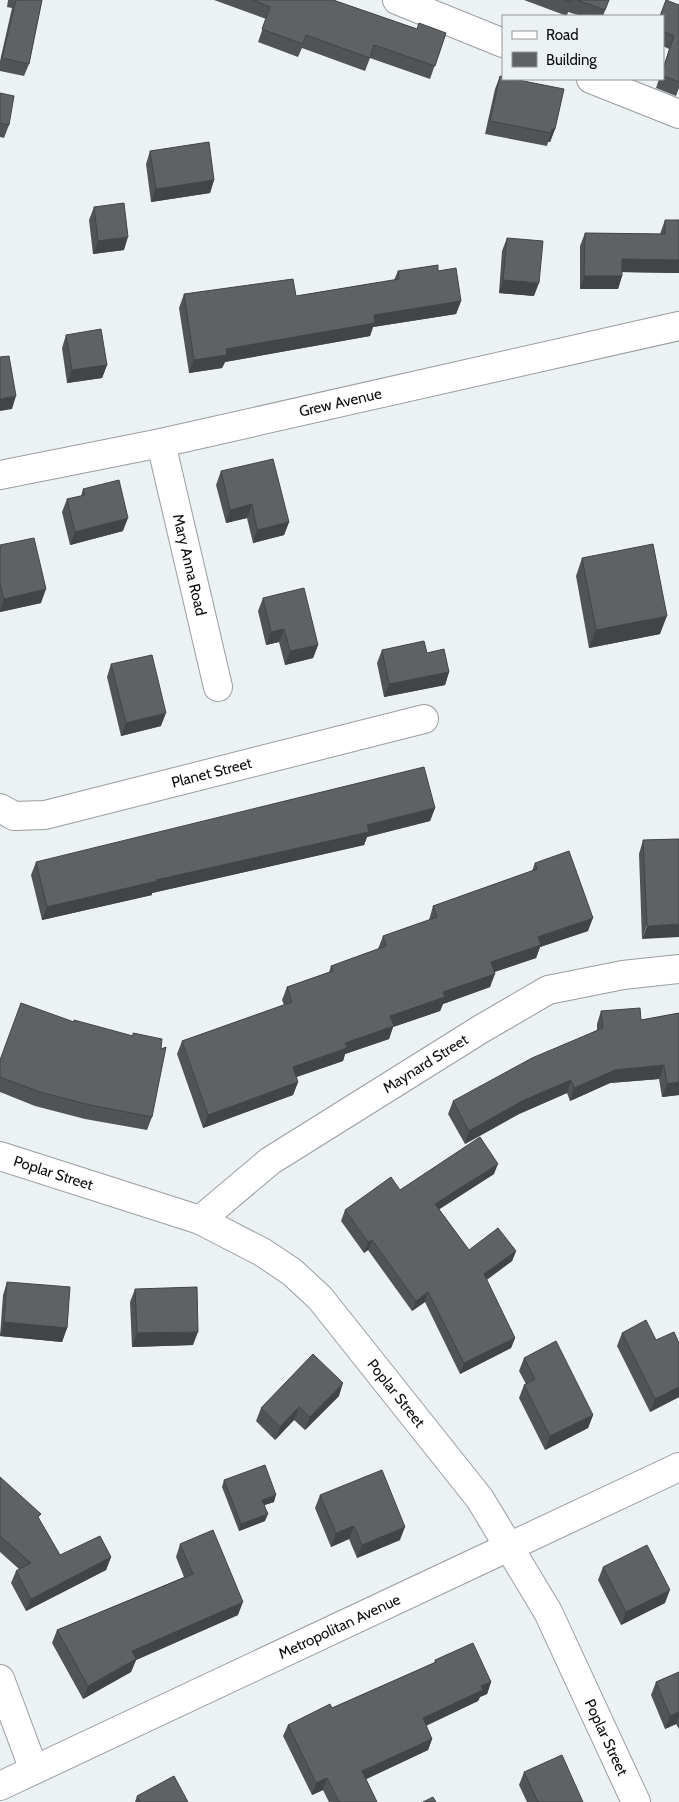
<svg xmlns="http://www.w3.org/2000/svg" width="679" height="1802" font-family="Cabin,sans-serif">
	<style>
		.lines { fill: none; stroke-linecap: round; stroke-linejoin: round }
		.minor-casing { stroke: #999da1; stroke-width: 30 }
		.minor { stroke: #fff; stroke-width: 28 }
		.wall { fill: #515457 }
		.shaded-wall { fill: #424547 }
		.building { fill: #5e6265; stroke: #424547 }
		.labels { text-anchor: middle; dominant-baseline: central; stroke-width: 4; stroke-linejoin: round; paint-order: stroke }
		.street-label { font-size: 15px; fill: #0c0d0f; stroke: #ecf1f4 }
	</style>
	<rect width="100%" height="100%" fill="#ecf1f4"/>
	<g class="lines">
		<defs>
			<g id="minor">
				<path d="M397 0 503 43"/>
				<path d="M591 79 679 114"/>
				<path id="s1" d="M161 443 218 687"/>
				<path id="s2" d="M0 475 161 443 679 326"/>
				<path id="s3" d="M0 808 14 816 45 815 424 719"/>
				<path id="s4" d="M0 1156 200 1220 262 1252 292 1272 320 1298 480 1499 548 1612 636 1802"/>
				<path id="s5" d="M200 1220 270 1161 481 1029 548 990 623 975 679 969"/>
				<path d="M0 1679 34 1770"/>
				<path id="s6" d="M0 1786 679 1467"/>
			</g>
		</defs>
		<use href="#minor" class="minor-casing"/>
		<use href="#minor" class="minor"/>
	</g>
	<g class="wall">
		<path d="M8 0H42L29 64 24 76 0 71V61L12 8 7 7Z"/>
		<path d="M214 0H333L417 29 446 33 430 79 370 58 365 71 302 48 298 57 258 42 266 19Z"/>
		<path d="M524 0H609L603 16H581L568 12 567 16Z"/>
		<path d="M679 5V88L676 96 656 88 659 79H663V68L669 49 663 46V16Z"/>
		<path d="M500 76 555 129 550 142H548L547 146 485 134 495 89Z"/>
		<path d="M0 93 9 125 4 138 0 137Z"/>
		<path d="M150 151 214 180 210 193 151 202 146 164Z"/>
		<path d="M94 207 124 250 93 254 89 220Z"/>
		<path d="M665 220 679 273 622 272V276L618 289H580V246L585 233 660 234Z"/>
		<path d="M507 238 534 296 499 293 502 251Z"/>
		<path d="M398 271H438L461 301 456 314 373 327 370 336 225 362 222 368 189 373 179 308 184 294 296 296 394 280Z"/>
		<path d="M66 335 107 365 102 378 67 383 62 348Z"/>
		<path d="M221 471 289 522 284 535 253 543 247 518 226 523 216 485Z"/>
		<path d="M83 489 123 531 70 545 62 512 67 499 81 496Z"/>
		<path d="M0 545 41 603 0 612Z"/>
		<path d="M582 558 660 634 589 648 576 576Z"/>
		<path d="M263 598 318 645 313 658 285 665 279 642 266 645 258 611Z"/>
		<path d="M382 650 427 653 449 672 445 685 384 697 377 663Z"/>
		<path d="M111 664 161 726 121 736 107 677Z"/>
		<path d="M435 808 430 821 367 837 364 845 152 893V895L42 920 31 875 36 862Z"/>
		<path d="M679 839 642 939 639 854 643 840Z"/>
		<path d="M535 863 588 931 540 947 536 958 494 972 490 987 443 1004 440 1011 393 1027 389 1039 345 1054 343 1061 296 1077 298 1082 293 1095 203 1128 177 1054 182 1041 284 1005 282 1000 287 987 329 972 331 966 378 949 383 936 429 920 433 906 532 871Z"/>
		<path d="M601 1011 641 1020 679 1013V1095L662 1097 659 1079 610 1083 570 1101 567 1093 519 1114 465 1144 448 1114 453 1101 597 1030V1024Z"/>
		<path d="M0 1060 152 1117 147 1130 85 1119 35 1106 0 1092Z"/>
		<path d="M494 1174 439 1209 469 1250 516 1251 512 1261 486 1280 515 1338 511 1348 460 1374 425 1302 412 1311 368 1250 364 1253 341 1221 345 1210 400 1190Z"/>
		<path d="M7 1282 67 1328 62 1342 0 1336 3 1295Z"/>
		<path d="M135 1289 193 1345 132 1347 130 1302Z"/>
		<path d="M622 1333 656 1340 679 1343V1397L650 1412 617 1346Z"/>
		<path d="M524 1358 593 1415 588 1428 545 1450 519 1398 524 1385 526 1384 519 1371Z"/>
		<path d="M339 1396 305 1430 294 1420 275 1440 256 1421 261 1408Z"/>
		<path d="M0 1477 39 1519 60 1555 111 1557 106 1570 26 1611 11 1583 16 1571 19 1569 0 1552Z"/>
		<path d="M224 1480 274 1502 264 1505 265 1521 239 1531 222 1487Z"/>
		<path d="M320 1495 400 1540 357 1558 349 1539 331 1547 315 1508Z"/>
		<path d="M180 1544 238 1615 136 1660 131 1672 83 1699 52 1643 57 1630 184 1577 176 1557Z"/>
		<path d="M603 1567 665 1603 621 1625 598 1580Z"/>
		<path d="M435 1660 491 1682 487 1694 480 1697 478 1701 426 1726 432 1739 428 1750 366 1779 377 1802H329L323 1790 312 1795 283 1736 288 1725 332 1708 434 1663Z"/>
		<path d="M679 1672V1729L676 1724 665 1729 651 1695 656 1682Z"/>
		<path d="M524 1772 583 1802H527L519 1785Z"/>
		<path d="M137 1796 188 1802H135Z"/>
	</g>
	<g class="shaded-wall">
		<path d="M552 129H555L550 142H548L551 133Z"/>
		<path d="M214 180 210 193 151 202 156 189Z"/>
		<path d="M128 237 124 250 93 254 98 241Z"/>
		<path d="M622 259 679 260V273L618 272Z"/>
		<path d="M584 276H622L618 289H580Z"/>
		<path d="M503 280 539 283 534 296 499 293Z"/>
		<path d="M461 301 456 314 373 327 370 336 225 362 222 368 189 373 194 360 226 349 374 315Z"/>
		<path d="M107 365 102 378 67 383 72 370Z"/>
		<path d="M16 396 12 409 0 411V399Z"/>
		<path d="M252 504 247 518 226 523 230 510Z"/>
		<path d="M128 518 123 531 70 545 75 532Z"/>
		<path d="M289 522 284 535 253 543 257 530Z"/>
		<path d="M46 589 41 603 0 612V610L4 599Z"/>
		<path d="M667 616 660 634 589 648 596 630Z"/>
		<path d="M284 629 279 642 266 645 271 632Z"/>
		<path d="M318 645 313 658 285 665 290 651Z"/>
		<path d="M449 672 445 685 384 697 389 684Z"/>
		<path d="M166 713 161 726 121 736 126 723Z"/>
		<path d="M435 808 430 821 367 837 364 845 152 893V895L42 920 47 907Z"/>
		<path d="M593 918 588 931 540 947 536 958 486 975 491 962 538 937Z"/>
		<path d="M679 924V937L642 939 647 926Z"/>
		<path d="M495 974 490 987 443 1004 440 1011 393 1027 389 1039 345 1054 343 1061 288 1080 293 1067 390 1016 443 992Z"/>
		<path d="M664 1065 659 1079 610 1083 570 1101 574 1088 615 1070Z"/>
		<path d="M571 1080 567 1093 519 1114 465 1144 469 1131 524 1100Z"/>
		<path d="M298 1082 293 1095 203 1128 208 1115Z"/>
		<path d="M679 1082V1095L662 1097 667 1084Z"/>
		<path d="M498 1164 494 1174 432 1214 435 1204Z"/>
		<path d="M372 1240 368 1250 364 1253 368 1242Z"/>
		<path d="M516 1251 512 1261 480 1285 484 1274Z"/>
		<path d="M428 1292 425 1302 412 1311 416 1301Z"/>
		<path d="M4 1322 67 1328 62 1342 0 1336Z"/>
		<path d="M198 1332 193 1345 132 1347 137 1333Z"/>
		<path d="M515 1338 511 1348 460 1374 464 1363Z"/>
		<path d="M343 1383 339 1396 305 1430 310 1417Z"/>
		<path d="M679 1387V1397L650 1412 655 1399Z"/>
		<path d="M299 1407 294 1420 275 1440 280 1427Z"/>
		<path d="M593 1415 588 1428 545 1450 550 1436Z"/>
		<path d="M276 1495 274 1502 259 1507 262 1500Z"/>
		<path d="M268 1514 265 1521 239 1531 241 1524Z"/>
		<path d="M354 1526 349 1539 331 1547 336 1533Z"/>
		<path d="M405 1527 400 1540 357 1558 362 1545Z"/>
		<path d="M111 1557 106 1570 26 1611 31 1599Z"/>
		<path d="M670 1590 665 1603 621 1625 626 1612Z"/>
		<path d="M243 1602 238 1615 136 1660 131 1672 83 1699 88 1686 132 1651Z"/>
		<path d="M491 1682 487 1694 480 1697 478 1701 418 1729 423 1718 481 1686Z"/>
		<path d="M679 1712V1717L676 1724 665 1729 670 1716Z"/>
		<path d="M432 1739 428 1750 358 1783 362 1771Z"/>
		<path d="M327 1778 323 1790 312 1795 316 1783Z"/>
	</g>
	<g class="building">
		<path d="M16 0H42L29 64 2 58Z"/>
		<path d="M253 0H333L417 29 419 23 446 33 435 66 374 45 370 58 306 35 303 44 262 29 270 7Z"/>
		<path d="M565 0H573L572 2Z"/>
		<path d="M577 0H609L605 10Z"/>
		<path d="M666 0 679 5V82L663 76V69L674 36 663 31V16H660Z"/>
		<path d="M500 76 503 77V79H513L564 89 555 129H552L551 133 490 121Z"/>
		<path d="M0 93 14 96 9 125 0 123Z"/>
		<path d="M209 142 214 180 156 189 150 151Z"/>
		<path d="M124 203 128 237 98 241 94 207Z"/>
		<path d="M665 220H679V260L622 259V276H584L585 233 665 234Z"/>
		<path d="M507 238 543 241 539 283 503 280Z"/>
		<path d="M438 265V271L456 268 461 301 374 315 375 323 226 349 227 355 194 360 184 294 293 279 296 296 399 279 398 271Z"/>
		<path d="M101 329 107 365 72 370 66 335Z"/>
		<path d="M9 356 16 396 0 399V357Z"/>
		<path d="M273 459 289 522 257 530 252 504 230 510 221 471Z"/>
		<path d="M119 480 128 518 75 532 67 499 85 495 83 489Z"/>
		<path d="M34 538 46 589 4 599 0 584V545Z"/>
		<path d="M653 544 667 616 596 630 582 558Z"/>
		<path d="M304 588 318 645 290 651 284 629 271 632 263 598Z"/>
		<path d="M424 641 427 653 444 649 449 672 389 684 382 650Z"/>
		<path d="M152 655 166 713 126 723 111 664Z"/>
		<path d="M424 767 435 808 367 825 369 832 156 880 157 881 47 907 36 862Z"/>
		<path d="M679 839V924L647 926 643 840Z"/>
		<path d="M569 851 593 918 538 937 541 945 491 962 495 974 443 992 445 997 390 1016 394 1026 345 1043 347 1048 293 1067 298 1082 208 1115 182 1041 292 1002 287 987 333 971 331 966 386 946 383 936 437 917 433 906 537 869 535 863Z"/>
		<path d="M21 1003 74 1022V1020L133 1036V1033L162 1039 161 1049 166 1047 152 1117 90 1105 40 1092 0 1077V1060Z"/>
		<path d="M640 1008 641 1020 679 1013V1082L667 1084 664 1065 615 1070 574 1088 571 1080 524 1100 469 1131 453 1101 532 1058 603 1028 601 1011Z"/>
		<path d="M480 1137 498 1164 435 1204 469 1250 498 1228 516 1251 484 1274 515 1338 464 1363 428 1292 416 1301 372 1240 368 1242 345 1210 391 1177 400 1190Z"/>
		<path d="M7 1282 70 1287 67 1328 4 1322Z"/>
		<path d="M197 1287 198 1332 137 1333 135 1289Z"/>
		<path d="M646 1320 656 1340 674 1332 679 1343V1387L655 1399 622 1333Z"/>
		<path d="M556 1341 593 1415 550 1436 524 1385 535 1379 524 1358Z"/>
		<path d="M313 1354 343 1383 310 1417 299 1407 280 1427 261 1408Z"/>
		<path d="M265 1465 276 1495 262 1500 268 1514 241 1524 224 1480Z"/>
		<path d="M382 1470 405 1527 362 1545 354 1526 336 1533 320 1495Z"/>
		<path d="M0 1477 41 1514 38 1517 60 1555 100 1536 111 1557 31 1599 16 1571 31 1563 0 1536Z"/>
		<path d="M213 1530 243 1602 132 1651 136 1659 88 1686 57 1630 193 1574 180 1544Z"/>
		<path d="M647 1545 670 1590 626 1612 603 1567Z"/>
		<path d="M473 1643 491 1682 481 1686 483 1690 423 1718 432 1739 362 1771 377 1802H339L327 1778 316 1783 288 1725 330 1704 332 1708 436 1662 435 1660Z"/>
		<path d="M679 1672V1712L670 1716 656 1682Z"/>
		<path d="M562 1755 583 1802H538L524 1772Z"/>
		<path d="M174 1776 188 1802H140L137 1796Z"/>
		<path d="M433 1797 436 1802H423Z"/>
	</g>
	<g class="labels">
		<g class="street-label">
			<text stroke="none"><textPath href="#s2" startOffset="348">Grew Avenue</textPath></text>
			<text stroke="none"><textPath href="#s1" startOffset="125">Mary Anna Road</textPath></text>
			<text stroke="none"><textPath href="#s3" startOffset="219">Planet Street</textPath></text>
			<text stroke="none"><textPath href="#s5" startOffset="275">Maynard Street</textPath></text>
			<text stroke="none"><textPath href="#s4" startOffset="56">Poplar Street</textPath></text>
			<text stroke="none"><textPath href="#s4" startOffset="476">Poplar Street</textPath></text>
			<text stroke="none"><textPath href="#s6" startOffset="375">Metropolitan Avenue</textPath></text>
			<text stroke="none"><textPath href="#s4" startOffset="881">Poplar Street</textPath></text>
		</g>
	</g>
	<rect x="502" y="15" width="162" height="65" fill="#ecf1f4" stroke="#929698"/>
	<rect x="512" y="31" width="25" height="8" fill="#ffffff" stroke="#929698"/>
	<text x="546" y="40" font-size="15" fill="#0c0d0f">Road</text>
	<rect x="512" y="52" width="25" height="15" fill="#5e6265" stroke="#929698"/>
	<text x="546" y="65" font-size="15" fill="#0c0d0f">Building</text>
</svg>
